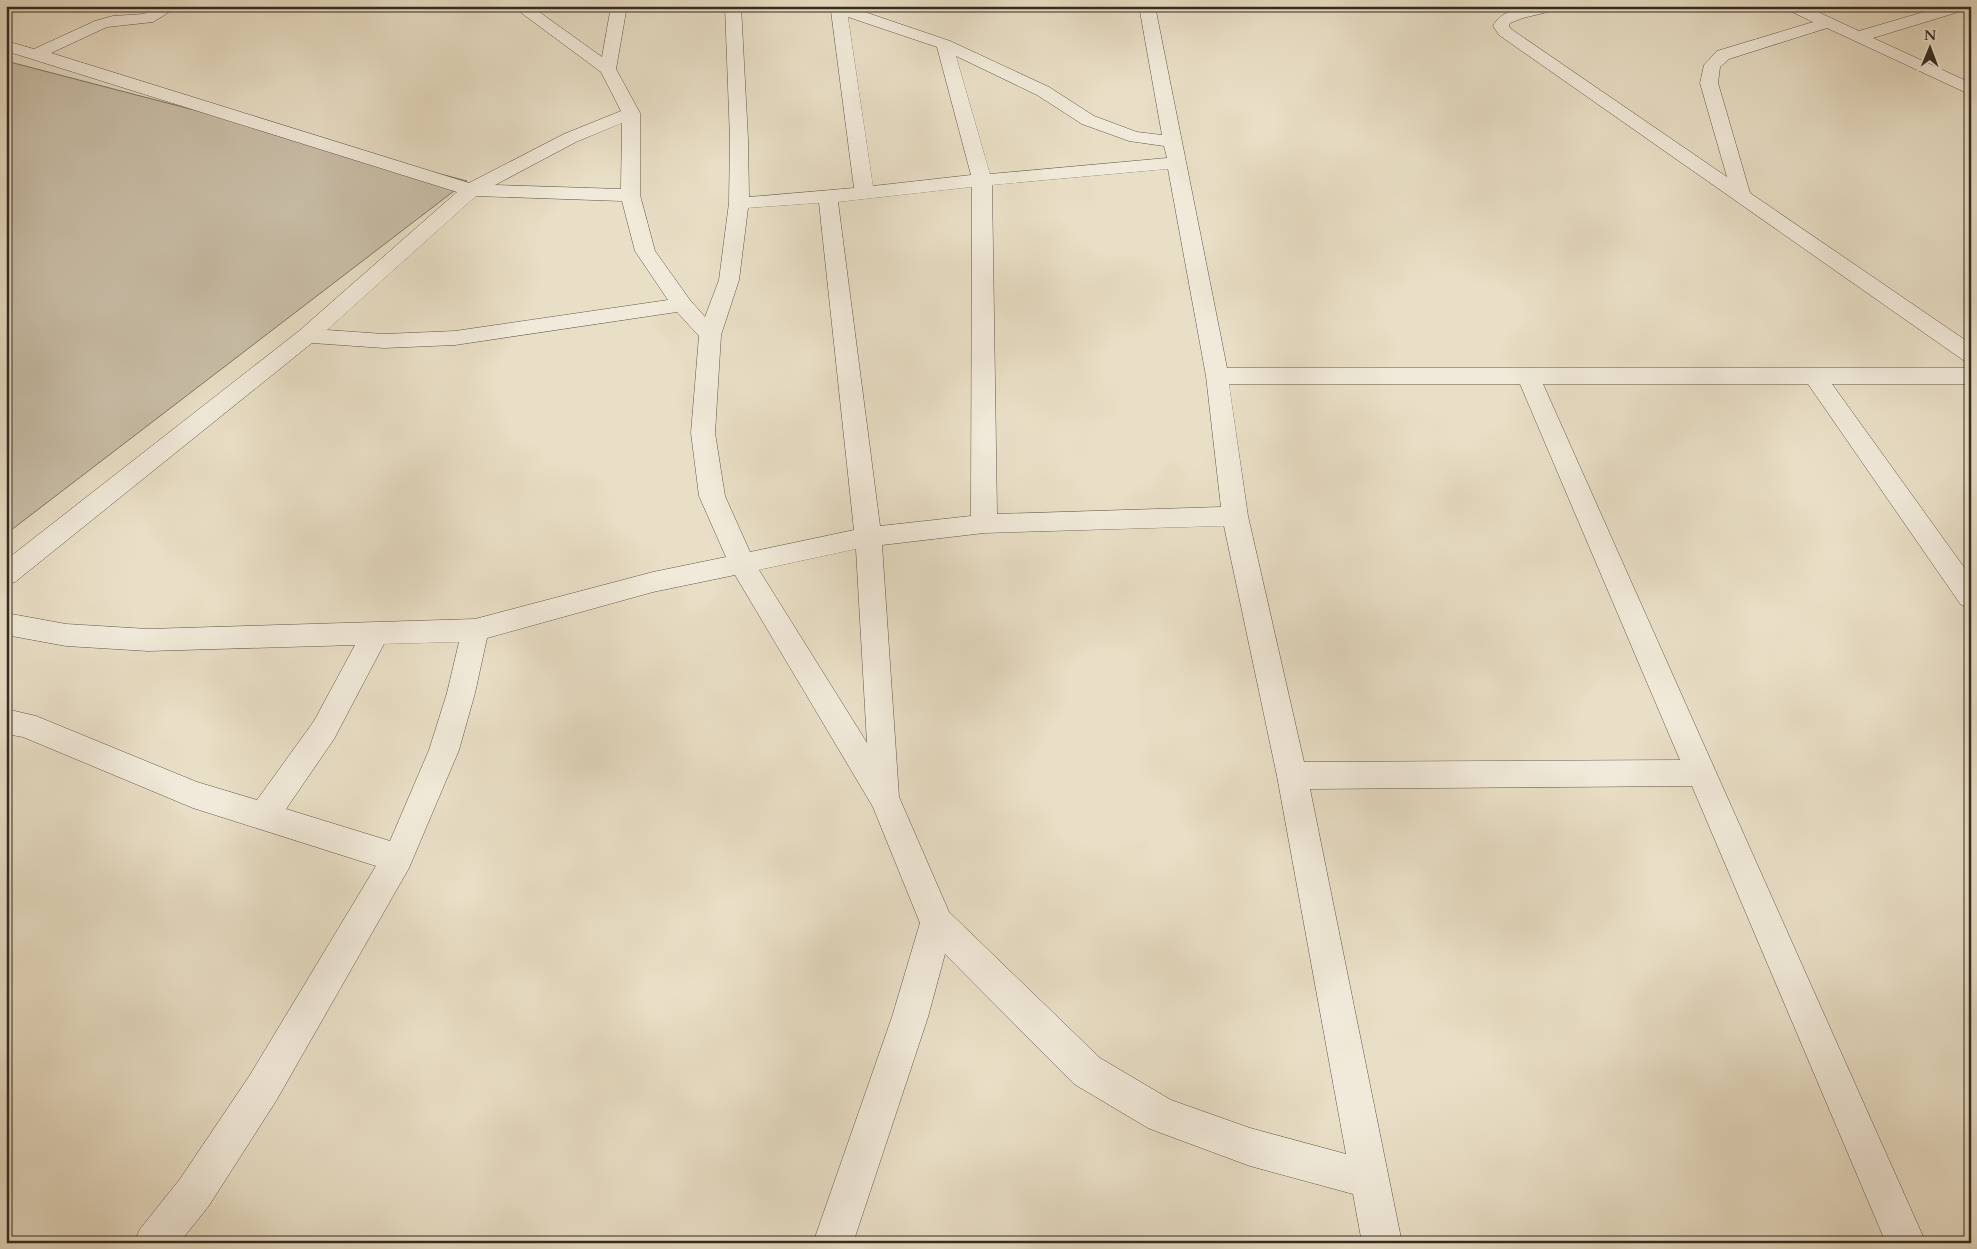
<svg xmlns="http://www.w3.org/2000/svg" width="1977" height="1249" font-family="Cardo,serif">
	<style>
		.green { fill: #cac0aa; stroke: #7e7666 }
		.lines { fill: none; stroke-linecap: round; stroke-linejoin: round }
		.minor-casing { stroke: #60584a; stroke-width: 1 }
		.minor { fill: #f1eada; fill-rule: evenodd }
	</style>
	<rect width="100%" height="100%" fill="#e9dfc6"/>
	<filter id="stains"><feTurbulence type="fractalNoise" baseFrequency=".004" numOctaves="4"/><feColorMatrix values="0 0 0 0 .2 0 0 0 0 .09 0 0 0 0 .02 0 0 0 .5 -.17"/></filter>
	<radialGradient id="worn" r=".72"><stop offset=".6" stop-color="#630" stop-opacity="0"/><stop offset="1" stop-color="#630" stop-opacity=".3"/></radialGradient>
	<path class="green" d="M6 61 467 181 6 534Z"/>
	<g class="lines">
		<defs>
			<g id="minor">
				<path d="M159 6H179L153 22 107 27 51 53 469 183 564 134 621 111 601 72 512 6H531L602 57 611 6H627L616 69 640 113V195L655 251 690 300 705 317 719 280 729 203 730 139 725 6H741L748 139 749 197 854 188 831 11 823 6H847L950 41 1049 87 1094 116 1137 132 1162 135 1139 6H1155L1227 368H1971V384H1832L1971 577V608L1961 605 1808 384H1543L1926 1243H1886L1692 786 1310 789 1402 1243H1362L1353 1194 1250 1166 1161 1133 1148 1128 1074 1084 945 954 928 1017 853 1243H813L892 1017 920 923 873 807 735 575 653 592 487 638 475 693 459 750 409 868 276 1101 208 1207 179 1243H134L140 1229 180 1179 250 1075 376 866 193 808 23 737 6 734V709L36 716 197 782 257 800 314 721 355 645 148 651 66 646 6 635V613L66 624 148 629 475 619 653 572 726 557 699 496 691 433 699 336 677 312 455 345 384 348 312 343 15 582 6 585V560L299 331 457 192 6 51V41L34 49 95 21 113 16 144 14ZM848 17 937 47 971 175 873 186ZM956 56 1037 95 1082 124 1129 141 1164 146 1167 158 990 174ZM622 123 621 189 495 185 576 142ZM1168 169 1206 376 1221 507 997 514 992 185ZM972 187 971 516 880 526 838 202ZM476 196 622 201 635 251 668 300 455 331 384 334 327 330ZM819 203 854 530 750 552 725 496 715 433 721 335 739 280 748 208ZM1229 384H1520L1680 760 1304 762 1248 516ZM1224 526 1277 776 1346 1154 1250 1128 1171 1100 1100 1058 949 912 899 797 882 545 984 533ZM856 549 867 743 759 570ZM459 642 447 693 429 750 390 841 286 809 334 739 384 644Z"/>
				<path d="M1072 6H1126L1124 9 1118 11H1080L1074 9Z"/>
				<path d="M1532 6H1562L1560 9 1523 18 1510 23 1509 26 1511 29 1727 177 1700 83 1704 65 1717 51 1813 22 1786 9 1784 6H1805L1859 31 1944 6H1970L1968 9 1873 38 1971 83V95L1827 28 1729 59 1720 67 1718 83 1750 193 1971 344V362L1963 360 1499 35 1493 26C1501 11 1516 10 1532 6Z"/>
			</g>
		</defs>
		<use href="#minor" class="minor-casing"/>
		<use href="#minor" class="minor"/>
	</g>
	<rect width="1977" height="1249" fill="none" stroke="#e9dfc6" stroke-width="25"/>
	<rect x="8" y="8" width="1962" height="1234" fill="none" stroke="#332b21" stroke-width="2.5"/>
	<rect x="12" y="12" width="1952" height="1224" fill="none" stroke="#332b21"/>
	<g transform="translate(1930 48) rotate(1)" stroke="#f1eada" stroke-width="4" paint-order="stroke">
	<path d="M0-4L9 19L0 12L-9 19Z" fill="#332b21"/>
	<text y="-8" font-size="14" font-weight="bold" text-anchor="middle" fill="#332b21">N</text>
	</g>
	<rect width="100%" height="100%" filter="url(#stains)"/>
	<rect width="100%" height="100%" fill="url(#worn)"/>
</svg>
